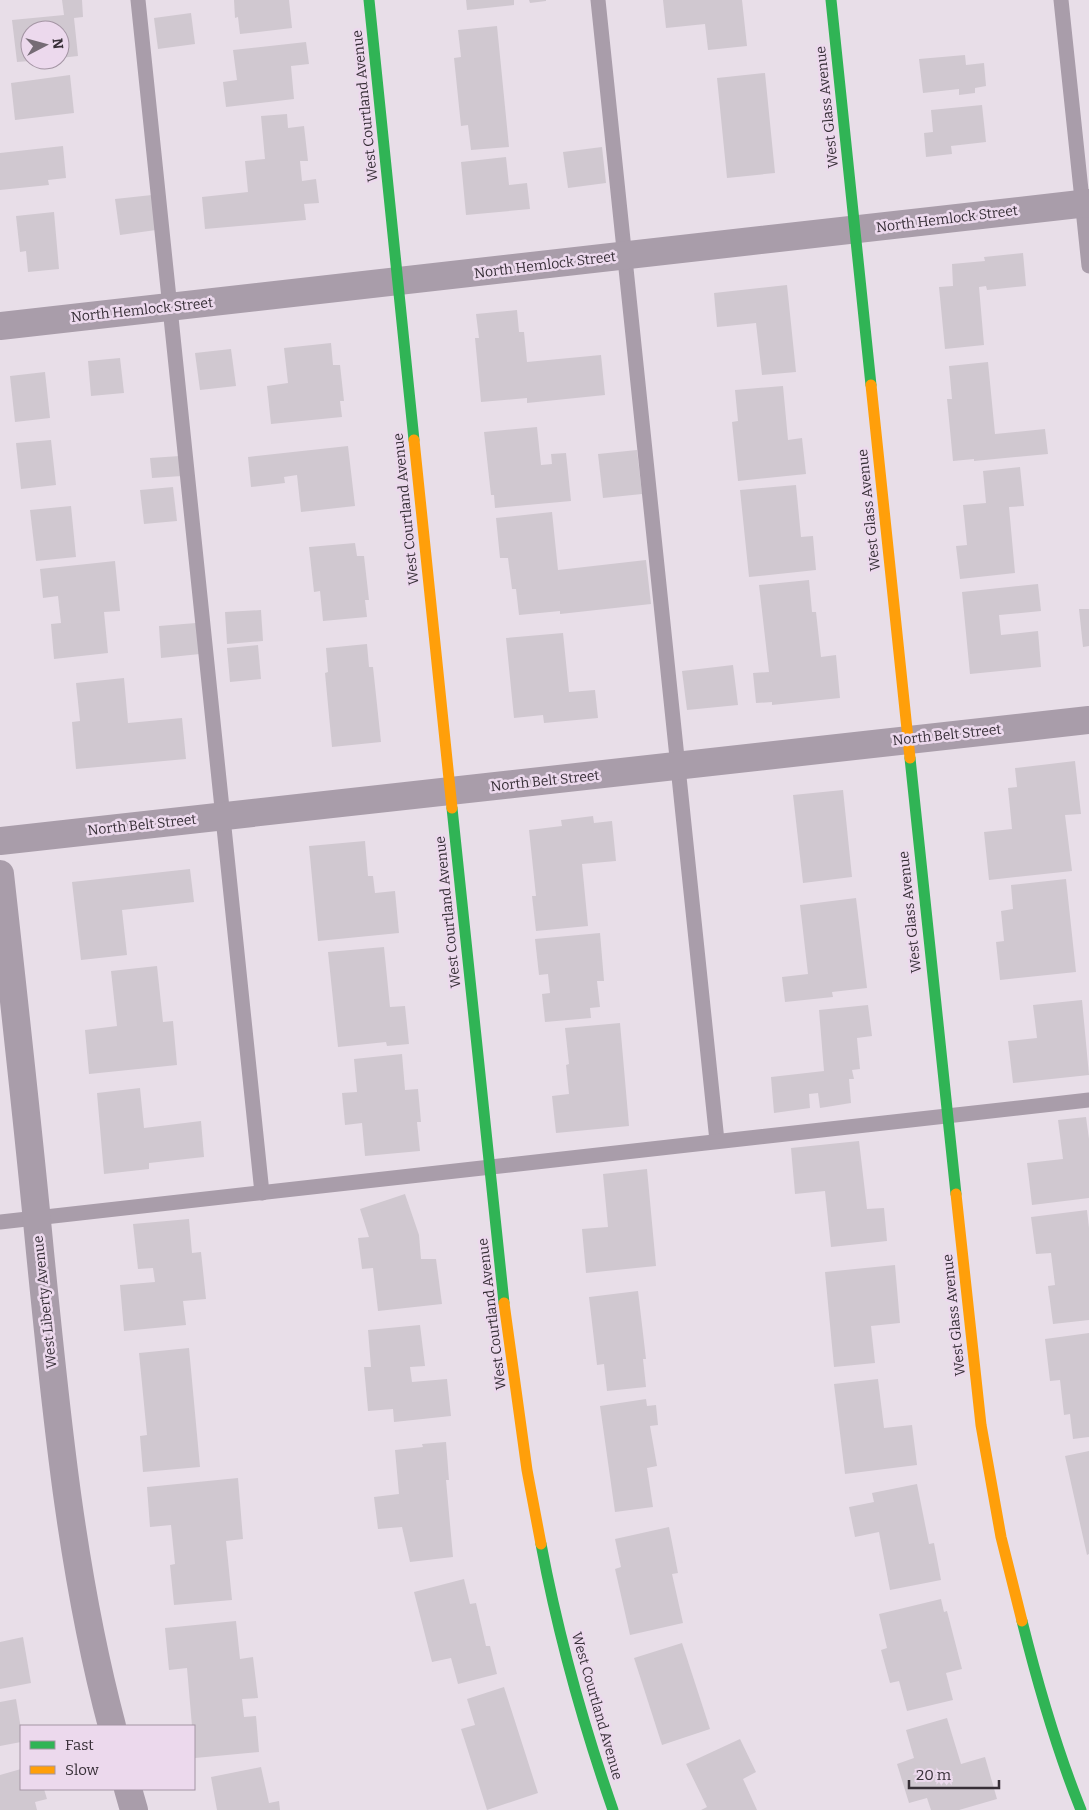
<svg xmlns="http://www.w3.org/2000/svg" width="1089" height="1810" font-family="Bitter,serif">
	<style>
		.building { fill: #d0c8d0 }
		.lines { fill: none; stroke-linecap: round; stroke-linejoin: round }
		.lane { stroke: #a99daa; stroke-width: 15 }
		.street { stroke: #a99daa; stroke-width: 28 }
		.fast { stroke: #30b455; stroke-width: 11 }
		.slow { stroke: #ff9f0a; stroke-width: 11 }
		.labels { text-anchor: middle; dominant-baseline: central; stroke-width: 5; stroke-linejoin: round; paint-order: stroke }
		.street-label { font-size: 14px; fill: #372f37; stroke: #ecd9ed }
	</style>
	<rect width="100%" height="100%" fill="#e8dee8"/>
	<g class="building">
		<path d="M62 0H82L83 17 74 18 78 56 60 58V30H30V61L17 62 12 20 64 15Z"/>
		<path d="M234 0H289L292 28 240 34 238 17 235 18Z"/>
		<path d="M466 0H514V5L467 10Z"/>
		<path d="M529 0H546V1L530 3Z"/>
		<path d="M663 0H742L747 46 708 50 705 24 666 28Z"/>
		<path d="M191 13 195 44 158 49 154 18Z"/>
		<path d="M497 26 509 147 471 150 468 125 461 126 454 58 461 57 458 30Z"/>
		<path d="M306 42 309 64 291 66 294 99 226 107 223 82 237 80 233 50Z"/>
		<path d="M965 55 966 65 984 63 986 86 975 88V93L959 95V89L923 93 919 59Z"/>
		<path d="M765 73 775 173 727 178 717 78Z"/>
		<path d="M70 75 74 113 15 120 11 83Z"/>
		<path d="M982 105 986 142 951 146 952 154 926 157 924 133 933 132 931 110Z"/>
		<path d="M287 114 288 128 304 126 308 161H300L302 181 316 179 319 203 304 204 306 220 205 229 202 197 248 192 245 161 265 159 261 116Z"/>
		<path d="M63 146 66 178 48 180 49 185 0 190V153Z"/>
		<path d="M602 147 606 183 568 188 563 152Z"/>
		<path d="M506 157 509 185 527 183 530 209 466 215 461 162Z"/>
		<path d="M152 195 156 230 120 235 115 199Z"/>
		<path d="M54 212 59 269 28 272 26 251 20 252 16 216Z"/>
		<path d="M1023 253 1026 286 987 290 986 286 979 287 984 345 945 349 939 287 953 286 952 264 985 261 984 257Z"/>
		<path d="M787 285 796 372 762 375 756 323 717 327 714 293Z"/>
		<path d="M517 310 519 332H524L527 362 601 355 605 395 527 403V398L481 402 475 338H479L476 314Z"/>
		<path d="M331 343 333 365H340L344 401H340L342 417 271 424 267 386 288 383 284 348Z"/>
		<path d="M231 349 236 386 200 390 195 353Z"/>
		<path d="M120 358 124 393 91 396 88 361Z"/>
		<path d="M988 362 995 434 1045 429 1048 454 974 461V459L953 461 947 399H952L949 366Z"/>
		<path d="M45 372 50 418 15 422 10 376Z"/>
		<path d="M783 386 788 440 802 438 806 474 738 481 732 422 738 421 735 390Z"/>
		<path d="M537 427 541 465 552 464 551 454 566 453 571 501 495 508 494 495H491L484 432Z"/>
		<path d="M51 440 56 485 21 489 16 443Z"/>
		<path d="M348 446 355 506 301 512 297 475 284 477 285 483 251 487 248 457Z"/>
		<path d="M637 450 642 494 603 498 598 454Z"/>
		<path d="M180 456 182 476 152 478 150 458Z"/>
		<path d="M1020 467 1024 506 1009 507 1015 573 960 579 956 546 967 545 963 505 986 503 983 471Z"/>
		<path d="M796 485 801 537 813 536 816 570 749 577 740 490Z"/>
		<path d="M173 487 177 521 144 524 140 490Z"/>
		<path d="M71 506 76 557 36 561 30 510Z"/>
		<path d="M552 512 558 570 646 560 651 604 560 614V611L519 615 516 589H512L508 558H500L496 518Z"/>
		<path d="M355 543 357 556H364L369 600H365L367 617 323 621 320 591 314 592 309 547Z"/>
		<path d="M115 561 120 611 104 612 108 653 54 659 51 624 61 623 58 596 43 598 40 569Z"/>
		<path d="M809 580 812 612H816L821 657 836 655 840 698 772 705V702L756 703 753 673 769 672 759 585Z"/>
		<path d="M1038 584 1041 611 999 615 1001 635 1038 631 1041 667 970 674 962 592Z"/>
		<path d="M1079 609H1089V646L1083 647Z"/>
		<path d="M261 610 263 641 227 644 225 612Z"/>
		<path d="M196 623 200 654 161 658 159 626Z"/>
		<path d="M563 633 569 692 595 690 598 718 544 723 543 715 514 718 506 638Z"/>
		<path d="M367 644 369 667H373L381 742 332 747 325 673 328 672 326 648Z"/>
		<path d="M258 645 261 679 230 682 227 648Z"/>
		<path d="M733 665 738 705 687 710 682 671Z"/>
		<path d="M124 678 128 723 182 718 186 759 76 769 72 722 80 721 76 683Z"/>
		<path d="M1075 761 1081 814 1065 815 1072 871 989 880 984 832 1012 829 1008 788 1017 787 1015 768Z"/>
		<path d="M843 790 852 877 803 883 793 795Z"/>
		<path d="M593 816 594 823 612 821 616 861 582 864 588 926 536 931 532 896H536L529 830 562 826 561 820Z"/>
		<path d="M365 841 368 876H373L375 893 395 891 399 933 318 941 309 846Z"/>
		<path d="M190 869 194 902 122 910 127 955 81 960 72 882Z"/>
		<path d="M1066 879 1076 972 1000 980 996 942 1004 941 1001 911 1013 909 1011 885Z"/>
		<path d="M856 898 867 988 832 992 833 997 785 1002 782 977 808 974 800 905Z"/>
		<path d="M600 933 604 981H597L600 1007 590 1008 591 1018 545 1022 542 994 550 993 548 974 539 975 535 939Z"/>
		<path d="M384 947 390 1007 405 1006 409 1044 387 1046 386 1042 338 1047 328 952Z"/>
		<path d="M157 966 163 1022 173 1021 177 1065 89 1074 85 1030 117 1026 111 971Z"/>
		<path d="M1082 1000 1089 1075 1013 1083 1008 1041 1037 1038 1033 1005Z"/>
		<path d="M868 1005 872 1036 857 1038 860 1069 852 1070 854 1079H849L851 1103 820 1108 818 1093 809 1094 810 1108 774 1113 771 1077 824 1071 819 1010Z"/>
		<path d="M620 1023 629 1126 556 1133 552 1096 569 1094 566 1065 569 1064 565 1028Z"/>
		<path d="M402 1054 405 1090 418 1089 421 1122H417L420 1151 365 1156 362 1123 345 1125 342 1093 357 1092 354 1059Z"/>
		<path d="M140 1088 144 1128 201 1121 204 1157 149 1163V1169L104 1174 97 1093Z"/>
		<path d="M1086 1117 1089 1139V1198L1032 1205 1027 1163 1063 1159 1058 1120Z"/>
		<path d="M859 1141 867 1209 884 1208 887 1241 831 1247 825 1191 795 1194 791 1148Z"/>
		<path d="M647 1169 656 1266 586 1273 582 1229 608 1227 603 1174Z"/>
		<path d="M405 1194 419 1235 421 1259H436L442 1304 378 1311 373 1268 362 1269 358 1238 369 1237 360 1209Z"/>
		<path d="M1087 1210 1089 1228V1320L1053 1324 1048 1286 1055 1285 1051 1253 1036 1254 1031 1217Z"/>
		<path d="M189 1219 192 1253 201 1252 206 1299 183 1301 186 1325 124 1331 120 1285 155 1282 153 1268 138 1269 133 1224Z"/>
		<path d="M895 1265 900 1323 871 1326 875 1363 834 1367 825 1272Z"/>
		<path d="M638 1291 646 1359H643L646 1387 607 1391 604 1364 597 1365 589 1297Z"/>
		<path d="M420 1325 425 1366 410 1367 412 1382 447 1379 451 1416 394 1422 393 1409 368 1411 364 1367H371L368 1330Z"/>
		<path d="M1089 1333V1437L1073 1439 1070 1414 1064 1415 1060 1380 1050 1381 1045 1339Z"/>
		<path d="M189 1348 200 1467 143 1472 140 1436 147 1435 139 1353Z"/>
		<path d="M878 1379 884 1428 912 1425 917 1465 845 1474 834 1384Z"/>
		<path d="M646 1399 647 1406 656 1405 658 1425 650 1426 657 1466 647 1468 653 1507 615 1512 600 1406Z"/>
		<path d="M446 1442 449 1480H446L453 1557 410 1562 402 1527 378 1529 374 1497 399 1494 395 1450 423 1447 422 1444Z"/>
		<path d="M1089 1451V1554L1087 1555 1065 1456Z"/>
		<path d="M238 1478 243 1539 226 1541 232 1600 174 1605 170 1565 175 1564 171 1525 150 1527 147 1487Z"/>
		<path d="M917 1484 929 1544 934 1543 941 1580 890 1590 879 1532 855 1537 849 1507 874 1502 872 1493Z"/>
		<path d="M669 1527 678 1573 672 1574 683 1623 630 1635 615 1569 621 1567 615 1539Z"/>
		<path d="M464 1579 470 1604 476 1603 486 1646H490L497 1674 458 1684 451 1658 432 1662 414 1592Z"/>
		<path d="M941 1599 944 1612 947 1611 962 1669 946 1673 953 1700 907 1711 899 1681 890 1683 881 1650 887 1648 879 1614Z"/>
		<path d="M236 1621 240 1659 253 1657 258 1698 242 1699 244 1717 256 1716 259 1752 195 1758 194 1726H192L187 1668 169 1670 165 1628Z"/>
		<path d="M23 1637 31 1683 0 1689V1642Z"/>
		<path d="M682 1643 710 1729 662 1745 634 1658Z"/>
		<path d="M504 1687 538 1793 487 1810 461 1729 475 1725 467 1699Z"/>
		<path d="M16 1699 21 1729V1742L0 1746V1702Z"/>
		<path d="M947 1718 961 1764 985 1757 997 1799 959 1810H931L927 1798 909 1803 897 1764 914 1758 906 1730Z"/>
		<path d="M740 1739 756 1772 743 1779 757 1810H701L707 1807 686 1764Z"/>
		<path d="M261 1767 269 1803 279 1801 280 1810H217L211 1777Z"/>
		<path d="M21 1769V1789H44L47 1799 35 1802 37 1810H0V1775Z"/>
	</g>
	<g class="lines">
		<g class="lane">
			<path d="M138 0 262 1193"/>
			<path d="M598 0 717 1141"/>
			<path d="M1061 0 1089 266"/>
			<path d="M0 1222 1089 1100"/>
		</g>
		<g class="street">
			<path d="M0 326 1089 203"/>
			<path d="M0 841 1089 720"/>
			<path d="M0 874C14 1000 28 1126 40 1252 56 1411 71 1572 112 1726"/>
			<path d="M128 1789 134 1810"/>
		</g>
		<g class="fast">
			<path d="M369 0 414 440"/>
			<path d="M831 0 871 385"/>
			<path d="M910 758 956 1194"/>
			<path d="M452 808 504 1303"/>
			<path d="M541 1544C558 1634 583 1724 613 1810"/>
			<path d="M1022 1621C1038 1685 1056 1748 1081 1810"/>
		</g>
		<g class="slow">
			<path d="M871 385 910 758"/>
			<path d="M414 440 452 808"/>
			<path d="M956 1194 981 1425 1001 1537 1022 1621"/>
			<path d="M504 1303 527 1470 541 1544"/>
		</g>
	</g>
	<g class="labels">
		<g class="street-label">
			<text transform="translate(365 106) rotate(-96)">West Courtland Avenue</text>
			<text transform="translate(827 107) rotate(-96)">West Glass Avenue</text>
			<text transform="translate(947 219) rotate(-7)">North Hemlock Street</text>
			<text transform="translate(545 265) rotate(-7)">North Hemlock Street</text>
			<text transform="translate(142 310) rotate(-6)">North Hemlock Street</text>
			<text transform="translate(406 509) rotate(-96)">West Courtland Avenue</text>
			<text transform="translate(869 510) rotate(-96)">West Glass Avenue</text>
			<text transform="translate(947 735) rotate(-6)">North Belt Street</text>
			<text transform="translate(545 781) rotate(-6)">North Belt Street</text>
			<text transform="translate(142 825) rotate(-6)">North Belt Street</text>
			<text transform="translate(448 912) rotate(-96)">West Courtland Avenue</text>
			<text transform="translate(910 912) rotate(-96)">West Glass Avenue</text>
			<text transform="translate(45 1302) rotate(-96)">West Liberty Avenue</text>
			<text transform="translate(492 1314) rotate(-97)">West Courtland Avenue</text>
			<text transform="translate(954 1315) rotate(-96)">West Glass Avenue</text>
			<text transform="translate(597 1706) rotate(74)">West Courtland Avenue</text>
		</g>
	</g>
	<rect x="20" y="1725" width="175" height="65" fill="#ecd9ed" stroke="#a495a4"/>
	<rect x="30" y="1741" width="25" height="8" fill="#30b455" stroke="#a495a4"/>
	<text x="65" y="1750" font-size="15" fill="#372f37">Fast</text>
	<rect x="30" y="1766" width="25" height="8" fill="#ff9f0a" stroke="#a495a4"/>
	<text x="65" y="1775" font-size="15" fill="#372f37">Slow</text>
	<g transform="translate(45 45) rotate(84)"><circle r="24" fill="#ecd9ed" stroke="#a495a4"/>
	<path d="M0-4L9 19L0 12L-9 19Z" fill="#756c75"/>
	<text y="-8" font-size="14" font-weight="bold" text-anchor="middle" fill="#372f37">N</text>
	</g>
	<path d="M909 1780v8h90v-8" fill="none" stroke="#372f37" stroke-width="2.5"/>
	<text x="916" y="1780" font-size="15" fill="#372f37" stroke="#ecd9ed" stroke-width="4" paint-order="stroke">20 m</text>
</svg>
